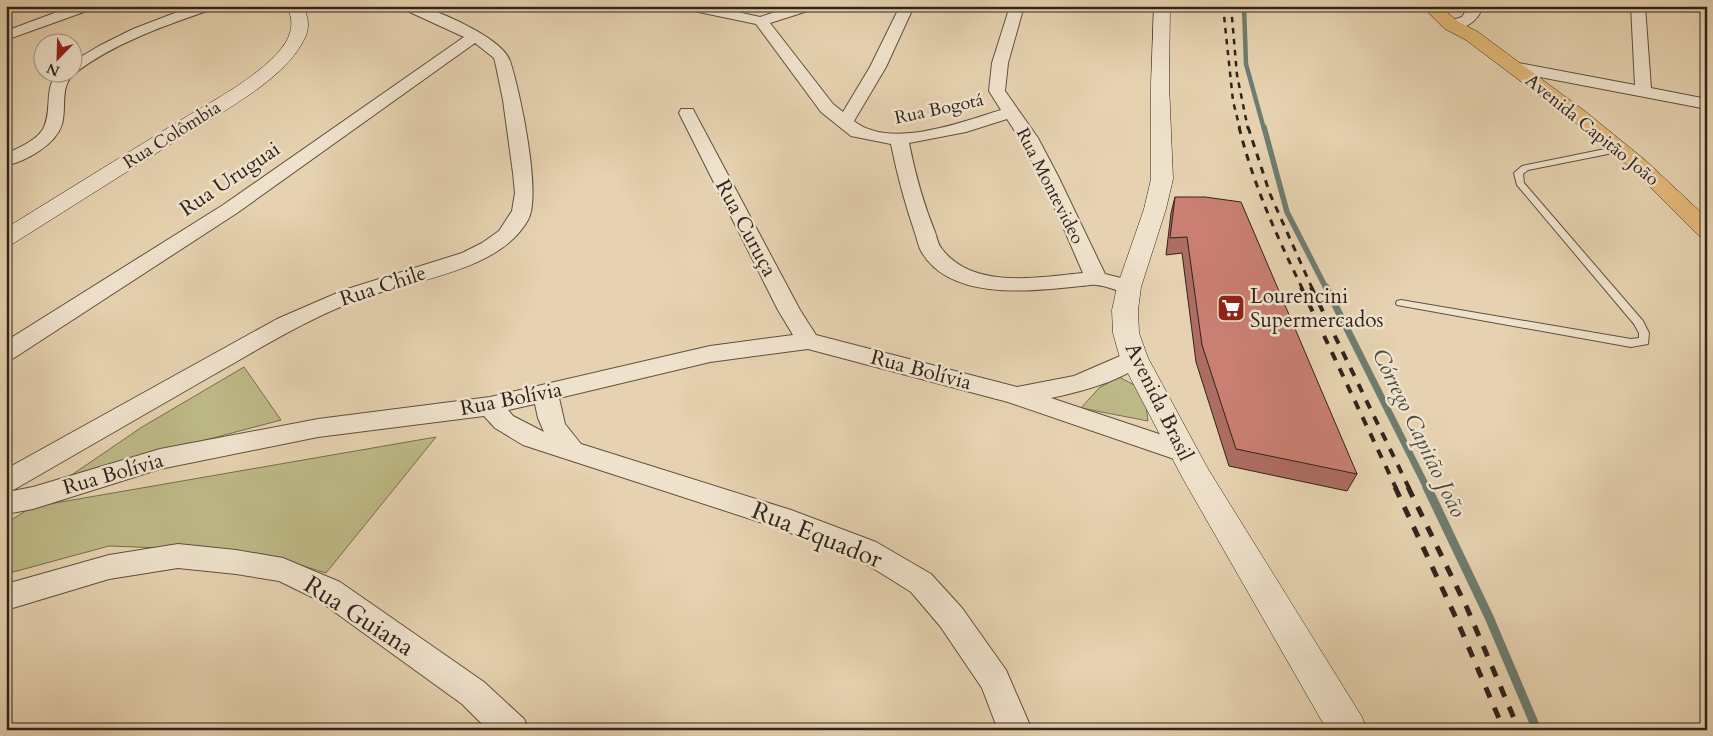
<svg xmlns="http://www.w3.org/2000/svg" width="1713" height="736" font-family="Cardo,serif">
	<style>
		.green { fill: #bdb986; stroke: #766e50 }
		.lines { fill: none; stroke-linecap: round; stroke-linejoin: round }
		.stream-far3 { stroke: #6e7d6f; stroke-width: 4.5 }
		.stream-far2 { stroke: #6e7d6f; stroke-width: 5.5 }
		.stream-far1 { stroke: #6e7d6f; stroke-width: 7 }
		.stream { stroke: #6e7d6f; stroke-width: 9 }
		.lane-casing { stroke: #5e5040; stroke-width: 2 }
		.street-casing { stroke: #5e5040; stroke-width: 2 }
		.secondary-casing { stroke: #30241b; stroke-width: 1 }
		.highway-casing { stroke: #30241b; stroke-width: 1 }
		.lane { fill: #efe2cc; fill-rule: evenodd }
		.street { fill: #efe2cc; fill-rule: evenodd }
		.secondary { fill: #efe2cc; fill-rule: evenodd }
		.highway { fill: #e3b978; fill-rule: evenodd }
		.rail-far3 { stroke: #30241b; stroke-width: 2.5; stroke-dasharray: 5.5 5.5; stroke-linecap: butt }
		.rail-far2 { stroke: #30241b; stroke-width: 3; stroke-dasharray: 7 7; stroke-linecap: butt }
		.rail-far1 { stroke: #30241b; stroke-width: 4; stroke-dasharray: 9 9; stroke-linecap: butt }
		.rail { stroke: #30241b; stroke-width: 5; stroke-dasharray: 11 11; stroke-linecap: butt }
		.wall { fill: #ad6d62; stroke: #30241b }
		.building { fill: #c97f72; stroke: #30241b }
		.labels { text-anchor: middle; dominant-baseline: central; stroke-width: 5; stroke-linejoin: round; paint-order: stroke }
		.far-street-label { font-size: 18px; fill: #30241b; stroke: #efe2cc }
		.street-label { font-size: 21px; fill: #30241b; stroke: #efe2cc }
		.poi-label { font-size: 21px; fill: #30241b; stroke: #efe2cc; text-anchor: start }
		.water-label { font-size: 22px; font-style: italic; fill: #4a493e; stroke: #efe2cc }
		.near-street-label { font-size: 25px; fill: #30241b; stroke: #efe2cc }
	</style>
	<rect width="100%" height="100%" fill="#e6d2b0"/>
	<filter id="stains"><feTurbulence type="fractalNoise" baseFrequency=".004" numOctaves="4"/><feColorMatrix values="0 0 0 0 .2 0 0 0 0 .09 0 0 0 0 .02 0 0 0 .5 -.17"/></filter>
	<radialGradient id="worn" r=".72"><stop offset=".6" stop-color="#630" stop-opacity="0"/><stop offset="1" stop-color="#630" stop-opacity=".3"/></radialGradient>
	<g class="green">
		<path d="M244 367 281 420 70 476 142 427Z"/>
		<path d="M1119 377 1144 390 1148 421 1081 408 1099 388Z"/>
		<path d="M436 437 326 573 268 555 240 551 109 546 6 574V523L32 507Z"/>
	</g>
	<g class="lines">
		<path class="stream-far3" d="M1244 6 1246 64 1264 129"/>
		<path class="stream-far2" d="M1264 127 1287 212 1326 288"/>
		<path class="stream-far1" d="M1326 287 1427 488"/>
		<path class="stream" d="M1427 487 1489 617 1537 730"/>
		<defs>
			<path id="lane" d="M1620 146 1623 147V151L1528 170 1523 174 1524 183 1643 321 1649 333 1648 344 1631 347 1397 305 1396 303 1397 301 1401 300 1631 339 1639 338V333L1634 324 1517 185 1514 173 1522 166Z"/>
			<g id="street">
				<path d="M73 6H94L92 9 6 40V31Z"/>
				<path d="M193 6H215L213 9C166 25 114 43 75 73 59 86 67 107 62 124 56 145 26 161 6 166V154C18 148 36 141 43 129 53 111 43 89 58 72H72V62L99 46 133 29Z"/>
				<path d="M401 6C408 6 416 5 423 7 445 14 503 39 510 61 520 91 542 195 528 220 500 270 418 279 369 296 313 315 264 346 213 375 147 413 81 451 15 489L7 492 33 487 160 449 318 419 490 397 710 346 793 335 778 310 679 113 681 109H693L695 113 800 310 816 335 1017 387 1074 376 1134 350 1142 352 1146 358C1133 379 1075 393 1051 398L1192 445 1196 452 1192 459 1183 462 1008 402 808 349 710 362 559 398 565 424 581 444 791 510 876 542 931 574 962 608 1006 670 1032 730H998L982 688 940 626 911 592 884 575 856 558 772 526 523 445 495 428 484 416 318 437 160 469 33 509 6 514V469L277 319 344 290 462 253 482 243 499 231 512 211 515 193 513 173 503 100 496 66 494 58 475 43 237 213 14 358 6 360V341L223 205 464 37 403 9ZM535 404 538 418 544 432 513 416 508 410Z"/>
				<path d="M682 6H711L760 17 794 6H816L814 9 770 23 833 104 843 112 870 67 900 6H914L886 67 854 121C890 150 962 122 1001 110L989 91 992 63 1010 6H1024L1008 63 1005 91 1038 138 1058 176 1105 274 1137 282 1140 287 1137 292C1122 295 1110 286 1096 285 1091 284 1085 286 1081 286 1032 291 950 302 921 251 918 245 917 239 915 233 905 204 897 174 891 144L851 136 821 112 756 24 689 10ZM1007 119C1039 166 1060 221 1083 273 1039 277 973 290 942 249 938 245 937 238 935 232 923 203 915 173 909 143L966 132Z"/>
				<path d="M1469 6H1483C1478 22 1463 32 1446 28L1444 25 1446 22 1462 17Z"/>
				<path d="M1631 6H1645L1651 88 1707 99V109L1513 72 1507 70 1505 67 1507 64 1513 62 1635 85Z"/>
				<path d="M178 544 236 550 283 558 340 582 484 682 524 719 529 730H488L462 704 318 600 279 581 236 574 178 568 109 579 6 610V584L109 555Z"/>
			</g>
			<g id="secondary">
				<path d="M287 6H303C310 21 310 31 301 45 280 82 218 114 182 137 126 172 70 208 14 243L6 245V228C63 193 119 158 176 123 207 104 266 74 286 42 293 29 293 20 287 6Z"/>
				<path d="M1154 6H1170L1169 84 1173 179 1166 209 1141 287 1138 310 1139 333 1148 358 1208 469 1362 717 1367 730H1327L1182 477 1120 358 1113 333 1112 310 1117 287 1144 209 1151 179V84Z"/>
			</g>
			<path id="highway" d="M1422 6H1440L1457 21 1478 32 1586 112 1645 160 1707 218V238L1699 236 1631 168 1572 120 1466 40 1445 29Z"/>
		</defs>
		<use href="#lane" class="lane-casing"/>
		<use href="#street" class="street-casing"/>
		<use href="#secondary" class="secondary-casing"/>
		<use href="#highway" class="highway-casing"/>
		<use href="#lane" class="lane"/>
		<use href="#street" class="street"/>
		<use href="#secondary" class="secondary"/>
		<use href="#highway" class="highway"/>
		<g class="rail-far3">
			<path d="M1223 6 1233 101 1240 129"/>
			<path d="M1231 6 1237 75 1248 129"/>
		</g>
		<g class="rail-far2">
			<path d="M1239 127C1254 187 1276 234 1302 288"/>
			<path d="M1248 127 1270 194 1312 288"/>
		</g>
		<g class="rail-far1">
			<path d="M1301 287 1396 488"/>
			<path d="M1311 287 1409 488"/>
		</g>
		<g class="rail">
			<path d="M1395 487 1456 618 1504 730"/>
			<path d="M1408 487 1467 608 1519 730"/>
		</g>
	</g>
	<path class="wall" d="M1175 197 1357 474 1347 491 1229 466 1196 362 1182 253 1166 255 1171 213Z"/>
	<path class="building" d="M1175 197H1205L1241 202 1357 474 1236 449 1202 345 1187 237 1170 238Z"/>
	<defs>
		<symbol id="supermarket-square" viewBox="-11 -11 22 22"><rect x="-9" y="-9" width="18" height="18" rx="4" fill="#8f2418" stroke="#efe2cc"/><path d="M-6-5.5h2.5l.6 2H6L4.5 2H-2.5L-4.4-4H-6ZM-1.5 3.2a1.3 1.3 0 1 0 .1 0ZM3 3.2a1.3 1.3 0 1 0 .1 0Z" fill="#fff"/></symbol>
	</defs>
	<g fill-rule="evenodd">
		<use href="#supermarket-square" x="1215" y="292" width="32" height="32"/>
	</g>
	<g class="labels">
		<g class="far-street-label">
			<text transform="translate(939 109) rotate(-12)">Rua Bogotá</text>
			<text transform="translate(1592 130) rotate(39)">Avenida Capitão João</text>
			<text transform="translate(172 135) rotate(-32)">Rua Colômbia</text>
			<text transform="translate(1050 186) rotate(63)">Rua Montevideo</text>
		</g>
		<g class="street-label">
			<text transform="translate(230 179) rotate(-34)">Rua Uruguai</text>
			<text transform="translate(746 228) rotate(62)">Rua Curuça</text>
			<text transform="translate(383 286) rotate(-18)">Rua Chile</text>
			<text transform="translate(921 370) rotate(15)">Rua Bolívia</text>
			<text transform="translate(511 399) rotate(-11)">Rua Bolívia</text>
			<text transform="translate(1159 402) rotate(64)">Avenida Brasil</text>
			<text transform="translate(113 474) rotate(-16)">Rua Bolívia</text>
		</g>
		<g class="poi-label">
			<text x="1250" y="296">Lourencini<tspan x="1250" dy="24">Supermercados</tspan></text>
		</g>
		<g class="water-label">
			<text transform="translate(1419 433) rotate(64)">Córrego Capitão João</text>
		</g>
		<g class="near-street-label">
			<text transform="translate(817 535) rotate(22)">Rua Equador</text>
			<text transform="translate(359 616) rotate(33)">Rua Guiana</text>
		</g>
	</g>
	<rect width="1713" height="736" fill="none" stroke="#e6d2b0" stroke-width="25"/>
	<rect x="8" y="8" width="1698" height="721" fill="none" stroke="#30241b" stroke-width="2.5"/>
	<rect x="12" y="12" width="1688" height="711" fill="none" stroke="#30241b"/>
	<g transform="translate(58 58) rotate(203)"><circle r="24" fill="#efe2cc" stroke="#a39685"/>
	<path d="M0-4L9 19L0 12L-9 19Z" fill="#8f2418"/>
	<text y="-8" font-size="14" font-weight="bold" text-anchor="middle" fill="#30241b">N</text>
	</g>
	<rect width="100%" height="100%" filter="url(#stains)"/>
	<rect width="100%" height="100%" fill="url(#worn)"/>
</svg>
